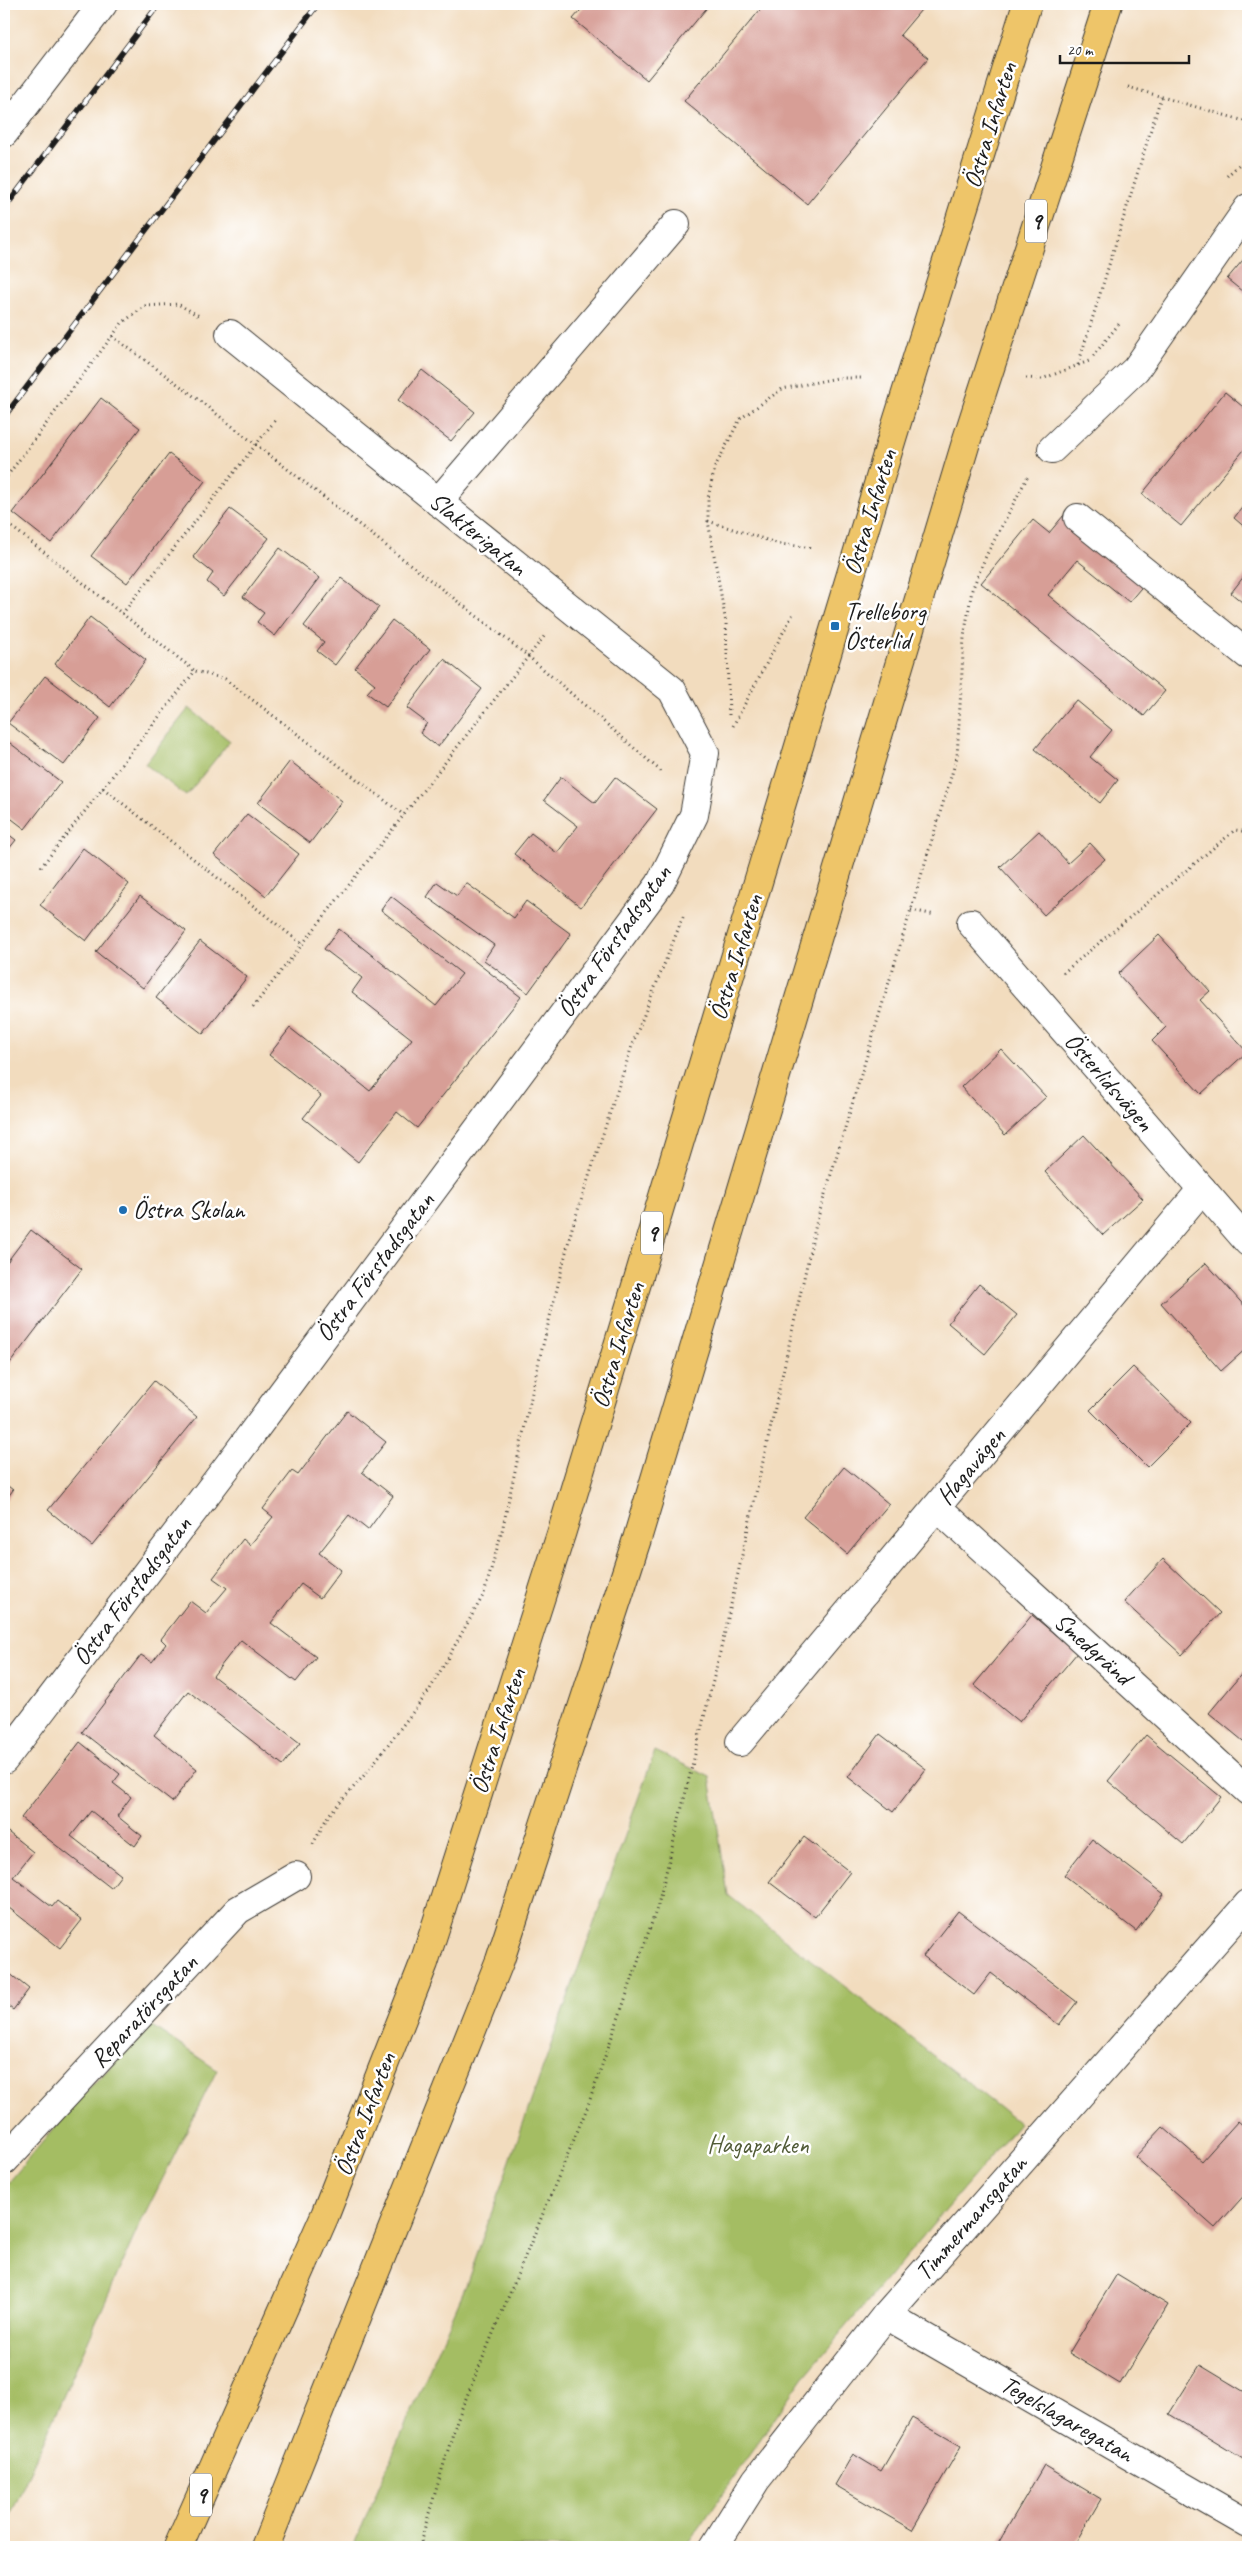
<svg xmlns="http://www.w3.org/2000/svg" width="1252" height="2551" font-family="Caveat,sans-serif">
	<style>
		.green { fill: #a4bd63; stroke: #606c40 }
		.building { fill: #d79e96 }
		.lines { fill: none; stroke-linecap: round; stroke-linejoin: round }
		.minor-casing { stroke: #3c3934; stroke-width: 30 }
		.major-casing { stroke: #3c3934; stroke-width: 30 }
		.path { stroke: #3c3934; stroke-width: 3; stroke-dasharray: 1 4; stroke-linecap: butt }
		.minor { stroke: #fff; stroke-width: 28 }
		.major { stroke: #eec569; stroke-width: 28 }
		.rail-casing { stroke: #1c1c1c; stroke-width: 5.5 }
		.rail { stroke: #fff; stroke-width: 4; stroke-dasharray: 11; stroke-linecap: butt }
		.poi-dot { fill: #1f6fb2; stroke: #fff; stroke-width: 2 }
		.labels { text-anchor: middle; dominant-baseline: central; stroke-width: 5; stroke-linejoin: round; paint-order: stroke }
		.shield { fill: #fff; stroke: #606060; stroke-width: 1 }
		.shield-label { font-size: 24px; font-weight: bold; fill: #1c1c1c }
		.street-label { font-size: 25px; fill: #1c1c1c; stroke: #fff }
		.poi-label { font-size: 25px; fill: #1c1c1c; stroke: #fff; text-anchor: start }
		.park-label { font-size: 25px; fill: #525c38; stroke: #fff }
	</style>
	<rect width="100%" height="100%" fill="#fff"/>
	<filter id="ink" filterUnits="userSpaceOnUse"><feTurbulence type="fractalNoise" baseFrequency=".02" numOctaves="2"/><feDisplacementMap in="SourceGraphic" scale="10" xChannelSelector="R" yChannelSelector="G"/><feConvolveMatrix kernelMatrix="1 2 1 2 8 2 1 2 1" color-interpolation-filters="sRGB"/></filter>
	<filter id="wash" filterUnits="userSpaceOnUse"><feTurbulence type="fractalNoise" baseFrequency=".0096" numOctaves="4" result="noise"/><feDisplacementMap in="SourceGraphic" scale="20" xChannelSelector="R" yChannelSelector="G"/><feGaussianBlur stdDeviation="1.12" result="paint"/><feColorMatrix in="noise" values="0 0 0 0 0 0 0 0 0 0 0 0 0 0 0 0 0 1.4 0 .05"/><feComposite in="paint" operator="in"/></filter>
	<g filter="url(#wash)">
		<rect width="100%" height="100%" fill="#f2dcbe"/>
		<g class="green">
			<path d="M189 708 230 741 186 796 145 764Z"/>
			<path d="M655 1751 710 1777 728 1895 1019 2123 803 2378 685 2547H353L466 2285Z"/>
			<path d="M152 2026 217 2070 138 2228 4 2530V2188L81 2096Z"/>
		</g>
		<g id="blocks">
			<g class="building">
				<path d="M586 4H710L647 80 573 19Z"/>
				<path d="M765 4H926L900 35 928 58 807 204 684 101Z"/>
				<path d="M1248 254V296L1227 279Z"/>
				<path d="M422 370 475 412 451 441 398 400Z"/>
				<path d="M1225 392 1248 411V445L1181 526 1142 494Z"/>
				<path d="M101 398 140 428 51 543 13 513Z"/>
				<path d="M169 454 205 481 127 583 91 556Z"/>
				<path d="M1248 500V530L1234 518Z"/>
				<path d="M230 509 269 538 224 596 207 582 213 573 193 557Z"/>
				<path d="M1064 515 1146 582 1129 602 1077 560 1048 595 1165 691 1144 716 981 583 1033 520 1049 533Z"/>
				<path d="M280 548 319 578 275 636 257 622 264 613 243 597Z"/>
				<path d="M1248 571V607L1231 593Z"/>
				<path d="M341 578 379 607 335 665 317 651 324 642 304 626Z"/>
				<path d="M90 617 146 660 110 707 55 664Z"/>
				<path d="M392 620 430 649 386 707 367 693 375 684 355 668Z"/>
				<path d="M444 659 482 689 438 747 420 733 427 723 407 708Z"/>
				<path d="M45 676 100 718 64 765 8 723Z"/>
				<path d="M1076 700 1112 730 1090 757 1118 780 1100 803 1035 749Z"/>
				<path d="M6 740 61 782 25 829 4 813Z"/>
				<path d="M290 761 342 801 310 843 258 803Z"/>
				<path d="M561 777 595 803 615 777 657 809 581 907 514 854 531 833 557 853 578 826 544 800Z"/>
				<path d="M247 814 299 854 266 896 214 855Z"/>
				<path d="M4 831 16 840 4 855Z"/>
				<path d="M1039 831 1068 863 1090 843 1105 859 1044 915 1000 867Z"/>
				<path d="M83 848 129 884 86 941 40 905Z"/>
				<path d="M437 882 457 896 466 883 514 918 526 901 571 934 528 993 484 960 494 945 427 897Z"/>
				<path d="M140 896 186 931 143 988 96 952Z"/>
				<path d="M391 896 521 997 417 1128 397 1112 358 1162 303 1118 321 1096 269 1055 290 1028 370 1091 412 1039 352 992 362 978 324 949 339 929 436 1006 462 974 381 910Z"/>
				<path d="M1159 935 1210 991 1200 1000 1247 1052 1201 1094 1152 1041 1166 1027 1118 974Z"/>
				<path d="M200 941 247 977 203 1034 156 998Z"/>
				<path d="M1001 1049 1046 1097 1005 1135 961 1087Z"/>
				<path d="M1084 1135 1143 1199 1103 1235 1045 1172Z"/>
				<path d="M31 1230 82 1269 4 1371V1266Z"/>
				<path d="M1206 1263 1248 1310V1347L1221 1371 1161 1303Z"/>
				<path d="M979 1284 1017 1315 985 1354 948 1323Z"/>
				<path d="M1133 1367 1191 1423 1147 1467 1090 1410Z"/>
				<path d="M154 1381 197 1417 92 1546 48 1510Z"/>
				<path d="M347 1411 386 1442 362 1472 393 1496 368 1530 349 1515 319 1553 341 1570 320 1598 301 1584 271 1623 316 1657 296 1682 241 1640 213 1676 300 1743 283 1765 188 1691 154 1735 197 1769 172 1802 82 1732 141 1655 152 1662 166 1644 161 1639 190 1601 206 1613 227 1588 213 1578 243 1539 250 1545 273 1517 263 1509 292 1471 298 1475Z"/>
				<path d="M844 1467 889 1504 847 1554 803 1517Z"/>
				<path d="M4 1483 13 1490 4 1502Z"/>
				<path d="M1163 1559 1220 1613 1182 1655 1124 1602Z"/>
				<path d="M1032 1615 1077 1653 1019 1722 974 1685Z"/>
				<path d="M1244 1671 1248 1675V1745L1209 1713Z"/>
				<path d="M880 1734 926 1769 893 1812 848 1777Z"/>
				<path d="M1146 1735 1221 1797 1183 1844 1108 1781Z"/>
				<path d="M80 1742 120 1774 113 1783 131 1797 117 1816 142 1836 135 1846 91 1811 71 1836 121 1875 111 1888 21 1818Z"/>
				<path d="M4 1829 33 1852 13 1877 52 1907 57 1901 82 1920 60 1948 4 1904Z"/>
				<path d="M804 1837 850 1872 815 1917 769 1882Z"/>
				<path d="M1092 1839 1164 1894 1136 1931 1064 1875Z"/>
				<path d="M958 1911 1077 2002 1059 2025 991 1973 974 1995 923 1956Z"/>
				<path d="M4 1969 29 1989 13 2010 4 2003Z"/>
				<path d="M1238 2121 1248 2130V2191L1215 2228 1135 2157 1163 2127 1202 2161Z"/>
				<path d="M1117 2274 1168 2305 1120 2384 1069 2353Z"/>
				<path d="M1200 2365 1248 2394V2462L1169 2414Z"/>
				<path d="M912 2418 961 2446 912 2530 835 2485 853 2454 881 2471Z"/>
				<path d="M1044 2465 1101 2499 1073 2547H996Z"/>
			</g>
		</g>
	</g>
	<g filter="url(#ink)">
		<use href="#blocks" fill-opacity="0" stroke="#3c3934" stroke-width="1"/>
		<g class="lines">
			<defs>
				<g id="minor">
					<path d="M4 133 103 4"/>
					<path d="M1052 449 1136 369 1248 208"/>
					<path d="M438 502 676 224"/>
					<path d="M1078 518 1248 655"/>
					<path d="M971 923 1248 1242"/>
					<path d="M937 1507 1248 1791"/>
					<path d="M740 1742 1202 1189"/>
					<path d="M4 1760 227 1467 660 884 694 815 705 753 672 690 230 334"/>
					<path d="M4 2161 238 1910 296 1876"/>
					<path d="M886 2315 1248 2524"/>
					<path d="M714 2547 756 2480 886 2315 1248 1904"/>
				</g>
				<g id="major">
					<path d="M178 2547 325 2215 424 1963 562 1531 893 435 1027 4"/>
					<path d="M265 2547 500 1960 637 1539 967 439 1108 4"/>
				</g>
			</defs>
			<use href="#minor" class="minor-casing"/>
			<use href="#major" class="major-casing"/>
			<g class="path">
				<path d="M1128 87 1248 122"/>
				<path d="M1227 176 1248 156"/>
				<path d="M112 336 187 391 528 656 664 774"/>
				<path d="M1093 356 1119 324"/>
				<path d="M1078 365 1161 97"/>
				<path d="M1026 378 1042 379 1089 361"/>
				<path d="M4 480 122 323 145 306 178 304 199 316"/>
				<path d="M708 521 779 544 814 548"/>
				<path d="M12 527 195 671"/>
				<path d="M122 614 277 418"/>
				<path d="M729 715 726 623 708 521V498L715 467 740 419 782 389 837 378H862"/>
				<path d="M733 726 794 612"/>
				<path d="M103 788 302 944"/>
				<path d="M41 867 195 671 225 679 404 815"/>
				<path d="M911 910 935 915"/>
				<path d="M1063 973 1235 830 1248 832"/>
				<path d="M253 1007 546 634"/>
				<path d="M313 1844 328 1816 367 1772 429 1691 484 1594 502 1531 538 1365 572 1228 634 1040 683 917"/>
				<path d="M422 2547 421 2540 457 2420 587 2108 658 1905 724 1636 816 1224 957 757 964 637 972 590 986 556 1028 476"/>
			</g>
			<use href="#minor" class="minor"/>
			<use href="#major" class="major"/>
			<defs>
				<g id="rail">
					<path d="M4 209 159 4"/>
					<path d="M4 417 318 4"/>
				</g>
			</defs>
			<use href="#rail" class="rail-casing"/>
			<use href="#rail" class="rail"/>
		</g>
	</g>
	<g class="poi-dot">
		<rect x="830" y="621" width="10" height="10" rx="2.5"/>
		<circle cx="123" cy="1210" r="5"/>
	</g>
	<g class="labels">
		<g class="shield">
			<rect x="1025" y="199.5" width="22" height="43" rx="4"/>
			<rect x="641" y="1211.5" width="22" height="43" rx="4"/>
			<rect x="190" y="2473.5" width="22" height="43" rx="4"/>
		</g>
		<g class="shield-label">
			<text x="1036" y="221">9</text>
			<text x="652" y="1233">9</text>
			<text x="201" y="2495">9</text>
		</g>
		<g class="street-label">
			<text transform="translate(990 125) rotate(-73)">Östra Infarten</text>
			<text transform="translate(870 512) rotate(-73)">Östra Infarten</text>
			<text transform="translate(478 534) rotate(39)">Slakterigatan</text>
			<text transform="translate(614 941) rotate(-55)">Östra Förstadsgatan</text>
			<text transform="translate(736 957) rotate(-73)">Östra Infarten</text>
			<text transform="translate(1109 1082) rotate(49)">Österlidsvägen</text>
			<text transform="translate(375 1267) rotate(-53)">Östra Förstadsgatan</text>
			<text transform="translate(618 1345) rotate(-73)">Östra Infarten</text>
			<text transform="translate(971 1466) rotate(-50)">Hagavägen</text>
			<text transform="translate(132 1591) rotate(-53)">Östra Förstadsgatan</text>
			<text transform="translate(1093 1649) rotate(42)">Smedgränd</text>
			<text transform="translate(498 1731) rotate(-72)">Östra Infarten</text>
			<text transform="translate(144 2011) rotate(-47)">Reparatörsgatan</text>
			<text transform="translate(365 2114) rotate(-69)">Östra Infarten</text>
			<text transform="translate(971 2218) rotate(-49)">Timmermansgatan</text>
			<text transform="translate(1067 2419) rotate(30)">Tegelslagaregatan</text>
		</g>
		<g class="poi-label">
			<text x="845" y="612">Trelleborg<tspan x="845" dy="29">Österlid</tspan></text>
			<text x="133" y="1210">Östra Skolan</text>
		</g>
		<g class="park-label">
			<text x="758" y="2145">Hagaparken</text>
		</g>
	</g>
	<rect width="1252" height="2551" fill="none" stroke="#fff" stroke-width="20"/>
	<path d="M1060 55v8h129v-8" fill="none" stroke="#1c1c1c" stroke-width="2.5"/>
	<text x="1067" y="55" font-size="15" fill="#1c1c1c" stroke="#ffffff" stroke-width="4" paint-order="stroke">20 m</text>
</svg>
